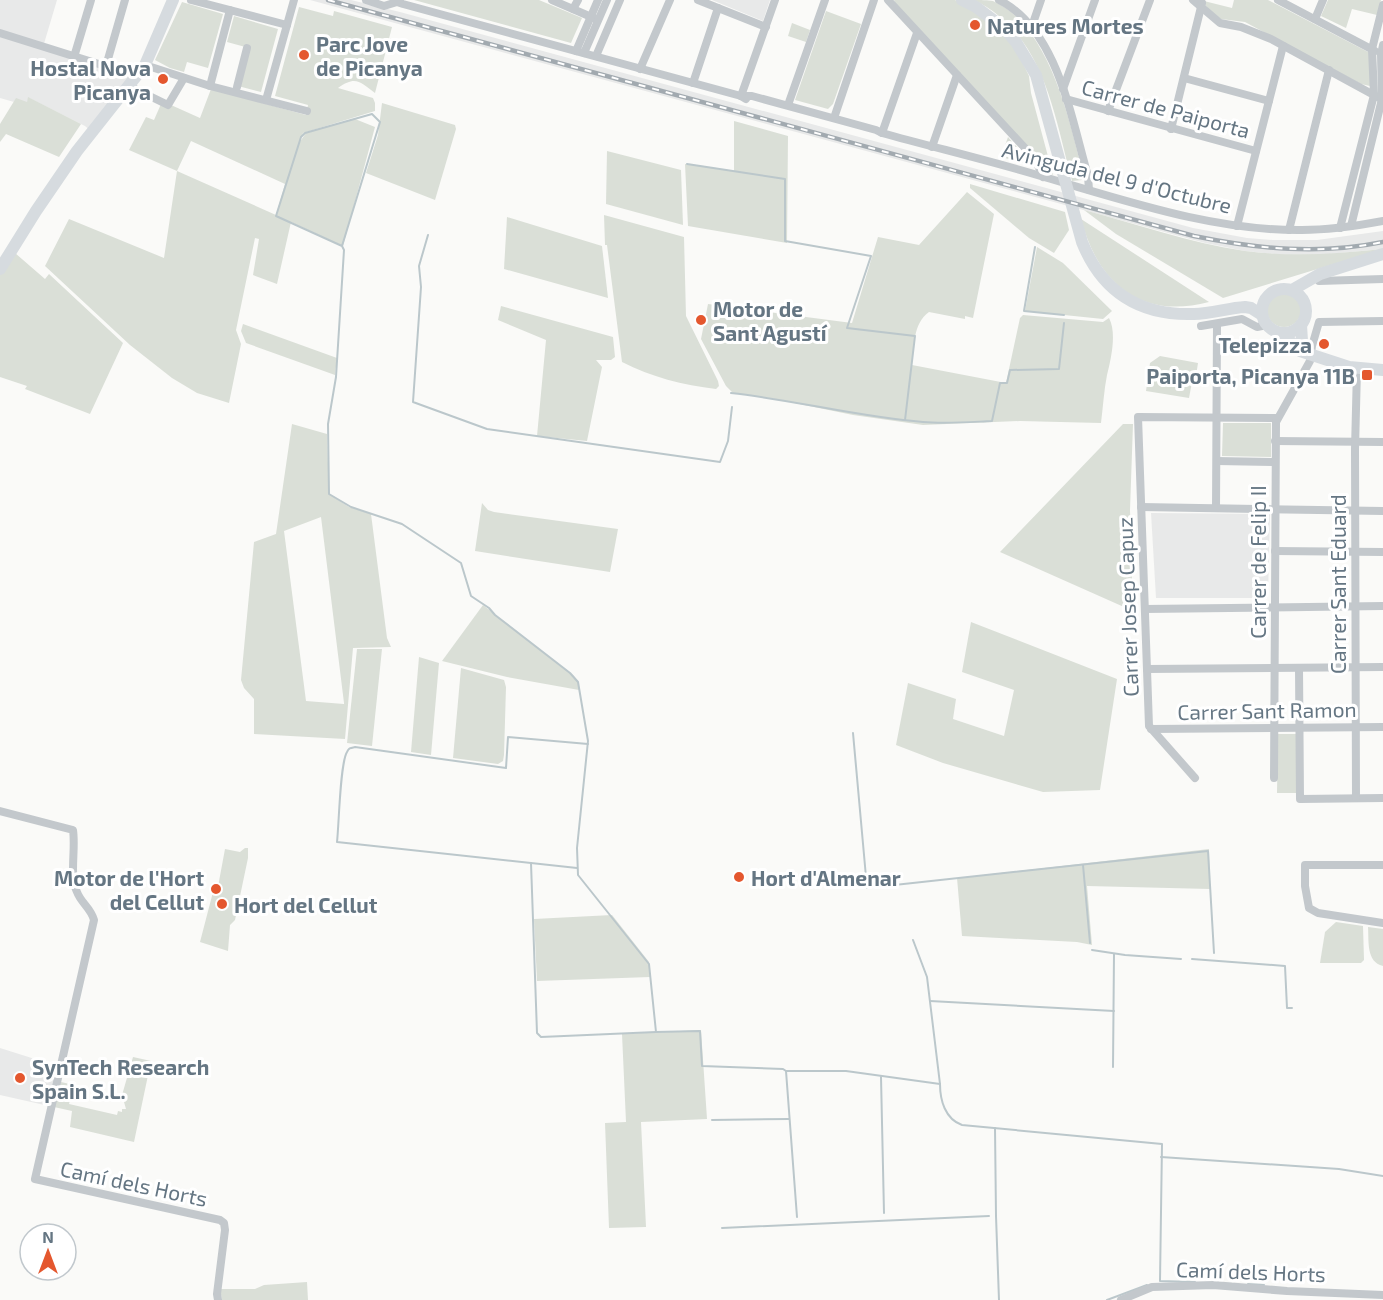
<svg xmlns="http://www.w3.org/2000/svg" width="1383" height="1300" font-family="'Exo 2',sans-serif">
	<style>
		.built { fill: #e8e9e9 }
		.green { fill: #dadfd7; fill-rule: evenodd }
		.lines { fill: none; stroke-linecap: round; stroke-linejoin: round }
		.stream { stroke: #bbc7cb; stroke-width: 2 }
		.street { stroke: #c3c8cc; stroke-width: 8 }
		.secondary { stroke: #d6dbdf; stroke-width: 12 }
		.rail-casing { stroke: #a2aab0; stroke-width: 4.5 }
		.rail { stroke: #fff; stroke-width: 2; stroke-dasharray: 7; stroke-linecap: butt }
		.poi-dot { fill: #e4572e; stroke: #fff; stroke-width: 2 }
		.labels { text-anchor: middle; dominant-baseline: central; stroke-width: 6; stroke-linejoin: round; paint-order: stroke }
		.poi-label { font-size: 21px; font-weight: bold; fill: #657683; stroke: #fff; text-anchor: start }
		.street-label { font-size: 21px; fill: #657683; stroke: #fff }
	</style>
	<rect width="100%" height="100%" fill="#fafaf8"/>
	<g class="built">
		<path d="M0 0H57L43 47 137 76 92 132 85 126 29 98 27 102H14L0 98Z"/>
		<path d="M310 0H351L400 12 1193 228 1247 238 1273 240H1317L1383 231V249L1329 254 1284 255 1245 251 1205 243Z"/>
		<path d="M712 0H770L763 21Z"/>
		<path d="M1151 513 1270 514 1268 598H1156Z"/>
		<path d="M0 1048 57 1066 49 1106 0 1095Z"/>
	</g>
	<g class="green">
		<path d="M414 0H539L582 18 571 43Z"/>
		<path d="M894 0H955L972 8 1002 31 1018 53 1029 76 1031 93 1053 175 1048 172 1038 158 896 5Z"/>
		<path d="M974 0C980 0 988 0 993 1 1050 26 1070 122 1084 178L1082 180 1072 181C1054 114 1044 34 974 0Z"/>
		<path d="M1234 0H1268L1370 53V86L1361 84 1245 22 1221 19 1209 10 1204 3V1L1232 8Z"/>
		<path d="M1328 0H1381L1377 15 1352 9 1346 28 1321 16Z"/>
		<path d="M182 2 223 14 208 68 187 62 184 72 170 68 155 60Z"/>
		<path d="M299 7 333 16 334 11 392 27 375 93C360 82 356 75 338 88L373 98 375 103V111L303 133 299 143 306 133 355 119 375 127 343 246 291 222 277 284 253 275 259 239 255 238 236 330 241 344 229 403 197 393 172 378 130 345 45 266 69 219 164 258 177 171 129 150 146 117 154 120 161 104 171 105 200 118 211 89 306 115 308 105 275 96ZM191 141 285 184 276 215 177 171Z"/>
		<path d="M826 11 861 24 833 104 828 109 795 100Z"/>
		<path d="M234 16 278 29 261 92 238 86 249 48 227 42Z"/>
		<path d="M792 23 810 30 806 42 788 36Z"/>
		<path d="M28 97 81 124 59 157 6 134 0 142V124L16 98 27 102Z"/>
		<path d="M382 103 455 125 456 129 435 200 366 173 378 135Z"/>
		<path d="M734 121 788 136 787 243 688 226 685 164 734 171Z"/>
		<path d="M1008 137 1031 163V165L1001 157Z"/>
		<path d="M607 151 681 170 683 225 606 204Z"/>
		<path d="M970 184 1065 212 1069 230 1054 253 1029 238 970 188Z"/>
		<path d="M967 192 994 214 973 318 965 316V319L929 312C913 323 914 347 912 365L1006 383 1020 318 1023 315 1103 322 1109 318C1117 333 1111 359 1107 375 1104 390 1103 407 1101 423L1020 421 923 425 853 415 770 398 733 393 726 386 701 339 708 304 852 323 878 237 919 245Z"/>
		<path d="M1084 210C1137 224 1190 243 1245 251 1291 257 1336 254 1383 249L1223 298 1116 234Z"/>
		<path d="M604 215 684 237 686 316 718 381 719 386 716 389C683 385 651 377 622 362L607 245H605Z"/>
		<path d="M507 217 602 246 608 298 504 269Z"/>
		<path d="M1081 219 1209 302C1141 320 1098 284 1081 219Z"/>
		<path d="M1037 247 1063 263 1112 311 1103 319 1025 311Z"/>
		<path d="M15 253 45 279 49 274 123 343 90 414 25 389 27 386 0 377V275Z"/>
		<circle cx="1284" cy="310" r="17"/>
		<path d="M501 306 613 337 615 357 611 360H596L602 367 587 441 537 436 546 340 498 320Z"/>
		<path d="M243 324 337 358 335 375 246 343 241 331Z"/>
		<path d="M1160 356 1198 363 1195 382H1192L1189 398 1146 391 1150 363Z"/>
		<path d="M1223 423H1271V457L1222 456Z"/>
		<path d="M292 424 327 434 329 494 349 507 371 514 387 638 391 647 353 648 345 739 254 734V699L244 688 241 680 254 542 276 534ZM321 517 344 703V704L306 701 284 531Z"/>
		<path d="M1123 424H1133L1130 510 1133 611 1000 552Z"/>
		<path d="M482 503 488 510 494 512 618 529 610 572 475 551Z"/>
		<path d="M483 605 573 675 578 681 579 690 507 677 442 661Z"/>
		<path d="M971 622 1117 679 1100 790 1043 792 943 763 896 745 908 683 956 699 953 719 1004 736 1014 690 962 672Z"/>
		<path d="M357 649H382L372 746 347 743Z"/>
		<path d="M419 657 439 663 431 755 411 752Z"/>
		<path d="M461 668 504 680 506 687 504 755 503 761 498 764 453 758Z"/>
		<path d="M1278 734H1298V793H1277Z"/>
		<path d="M245 848H248V858L235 920 230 925 228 951 200 942 213 892H217L225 849 240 852Z"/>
		<path d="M1209 849 1210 889 1087 886 1092 945 1077 942 962 936 957 878Z"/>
		<path d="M612 915 649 962 650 977 537 981 534 919Z"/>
		<path d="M1336 922 1363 926 1364 960 1361 963H1320L1325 932Z"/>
		<path d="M1368 927 1383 929V966C1366 962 1369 941 1368 927Z"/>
		<path d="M701 1030 707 1119 641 1122 646 1227 609 1228 605 1123 626 1122 622 1034Z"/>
		<path d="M133 1057 151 1061 134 1142 70 1127 72 1111 54 1107 61 1082 74 1085 69 1104 117 1115 118 1111 122 1112V1109H126L124 1102H120Z"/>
		<path d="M307 1282 308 1300H222L220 1289H255L264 1285Z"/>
	</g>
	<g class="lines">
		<g class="stream">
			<path d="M687 164 785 179V241L871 256 847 328 915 336 905 420"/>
			<path d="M428 235 419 266 421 287 413 402 487 429 720 462 728 441 732 407"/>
			<path d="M342 246 380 122 372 114 305 133 301 137 276 216 342 246 344 250 336 377 328 424 329 494 351 507 402 524 461 563 471 596 489 608 495 615 570 673 578 682 588 741 577 848 578 875 649 964 656 1032 700 1031 702 1066 783 1069 786 1071H846L940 1084C940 1100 945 1119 962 1125L1162 1144 1160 1281 1195 1282"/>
			<path d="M1035 247 1024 311 1064 315"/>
			<path d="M731 393C795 400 858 417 923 422 946 424 970 422 992 421L1000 383H1007L1010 370 1059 369 1064 323"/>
			<path d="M853 733 867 888 1208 851 1214 953"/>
			<path d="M531 863 537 1033 541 1037 656 1032"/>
			<path d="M1083 865 1090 943"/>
			<path d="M577 868 337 842C339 825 340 763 347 752 349 748 350 748 355 747L506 768 508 737 588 744"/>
			<path d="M913 940 927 977 940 1084"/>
			<path d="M1092 950 1125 955 1181 959"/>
			<path d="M1192 959 1285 966 1287 1008H1292"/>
			<path d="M930 1001 1114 1011"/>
			<path d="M1113 1067 1114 954"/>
			<path d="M786 1071 797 1217"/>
			<path d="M881 1077 884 1213"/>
			<path d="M712 1120 789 1119"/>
			<path d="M995 1128 996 1216"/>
			<path d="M1161 1157 1339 1169 1383 1176"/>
			<path d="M996 1216 999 1300"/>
			<path d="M722 1228 989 1216"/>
			<path d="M1248 1284 1264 1285"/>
			<path d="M1107 1300 1147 1285"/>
		</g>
		<g class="street">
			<path d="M191 0 287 25"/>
			<path d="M366 0 384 6 397 2 403 4 741 96 746 99"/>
			<path d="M552 0 596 19"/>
			<path d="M698 0 766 27"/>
			<path d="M888 0 1035 159 1043 177"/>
			<path d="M999 0C1058 30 1071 118 1088 176L1089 190"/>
			<path d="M1193 0 1220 23 1241 27 1271 39 1383 100"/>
			<path d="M1278 0 1375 51"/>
			<path d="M573 9 578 0"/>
			<path d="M1315 19 1323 0"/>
			<path d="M1032 26 1041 0"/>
			<path d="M0 33 137 76"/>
			<path d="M576 51 598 0"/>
			<path d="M584 53 607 0"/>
			<path d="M596 56 620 0"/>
			<path d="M74 57 91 0"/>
			<path d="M145 65 210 86 307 111"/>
			<path d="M106 66 125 0"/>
			<path d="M640 69 670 0"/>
			<path d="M1184 78 1269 101"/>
			<path d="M693 83 718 8"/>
			<path d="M129 86 168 105 184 78"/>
			<path d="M210 86 230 10"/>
			<path d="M237 87 247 48"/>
			<path d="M1063 89 1095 0"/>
			<path d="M741 96H752L876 130 882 133C936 148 991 161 1044 177 1127 201 1214 231 1302 230 1329 230 1356 226 1383 221"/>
			<path d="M741 96 775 0"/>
			<path d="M1066 99 1256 151"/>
			<path d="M266 100 294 0"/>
			<path d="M788 105 825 0"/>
			<path d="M1108 111 1150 0"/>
			<path d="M834 118 874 0"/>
			<path d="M1171 129 1202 3"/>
			<path d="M882 133 917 33"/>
			<path d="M932 147 957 75"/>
			<path d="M1237 226 1283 46"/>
			<path d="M1351 226 1382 99 1381 54 1383 45"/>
			<path d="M1340 228 1374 95 1372 49 1383 5"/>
			<path d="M1289 230 1329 70"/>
			<path d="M1319 281 1383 279"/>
			<path d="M1201 326 1242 319 1257 327 1267 325"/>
			<path d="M1275 441 1383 442"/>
			<path d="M1217 461 1275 462"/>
			<path d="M1141 507 1383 511"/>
			<path d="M1216 508 1217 324"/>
			<path d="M1275 551 1383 552"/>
			<path d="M1145 609 1383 606"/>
			<path d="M1299 668 1300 799 1383 798"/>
			<path d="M1147 669 1383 667"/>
			<path d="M1151 729 1383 727"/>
			<path d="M1195 778 1149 726 1138 417 1277 418"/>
			<path d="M1274 778 1276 422 1310 361 1312 346 1319 322 1383 321"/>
			<path d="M1356 798 1355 449 1357 369"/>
			<path d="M0 811 73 830C76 850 69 874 77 892 81 903 91 908 94 920L35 1179 220 1220 224 1223 225 1230 217 1294 218 1300"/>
			<path d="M1383 865H1305V886L1309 908 1318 913 1383 923"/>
			<path d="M1121 1300 1152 1287 1213 1285 1287 1291 1383 1295"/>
		</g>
		<g class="secondary">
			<path d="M962 0 976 7 1004 28 1016 42 1036 75 1082 242C1102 292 1140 316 1194 314 1211 314 1228 308 1245 307L1251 308 1262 315"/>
			<path d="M0 269 36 211 77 151 145 65 173 0"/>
			<circle cx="1284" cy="311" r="22"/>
			<path d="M1292 290 1320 274 1383 254"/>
			<path d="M1301 325 1302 341 1309 354"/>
			<path d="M1282 333 1300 351 1349 367 1383 370"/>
		</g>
		<defs>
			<path id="rail" d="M328 0 1194 236C1257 249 1320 255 1383 242"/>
		</defs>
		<use href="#rail" class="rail-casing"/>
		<use href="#rail" class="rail"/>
	</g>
	<g class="poi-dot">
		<circle cx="975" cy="25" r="6"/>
		<circle cx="304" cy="55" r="6"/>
		<circle cx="163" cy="79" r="6"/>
		<circle cx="701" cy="320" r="6"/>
		<circle cx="1324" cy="344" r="6"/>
		<rect x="1361" y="369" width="12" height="12" rx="3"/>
		<circle cx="739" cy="877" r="6"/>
		<circle cx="216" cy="889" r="6"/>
		<circle cx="222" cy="904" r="6"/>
		<circle cx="20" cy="1078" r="6"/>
	</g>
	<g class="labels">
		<g class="poi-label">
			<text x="987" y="25">Natures Mortes</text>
			<text x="316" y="43">Parc Jove<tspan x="316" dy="24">de Picanya</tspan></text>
			<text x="151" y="67" text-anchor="end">Hostal Nova<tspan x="151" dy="24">Picanya</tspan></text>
			<text x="713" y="308">Motor de<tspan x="713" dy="24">Sant Agustí</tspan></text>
			<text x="1312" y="344" text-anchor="end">Telepizza</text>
			<text x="1355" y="375" text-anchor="end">Paiporta, Picanya 11B</text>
			<text x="204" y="877" text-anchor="end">Motor de l'Hort<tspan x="204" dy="24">del Cellut</tspan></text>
			<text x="751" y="877">Hort d'Almenar</text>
			<text x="234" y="904">Hort del Cellut</text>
			<text x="32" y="1066">SynTech Research<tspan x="32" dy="24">Spain S.L.</tspan></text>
		</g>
		<g class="street-label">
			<text transform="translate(1166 108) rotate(15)">Carrer de Paiporta</text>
			<text transform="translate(1117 177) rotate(14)">Avinguda del 9 d'Octubre</text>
			<text transform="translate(1257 562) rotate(-90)">Carrer de Felip II</text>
			<text transform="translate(1337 584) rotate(-90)">Carrer Sant Eduard</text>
			<text transform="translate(1127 607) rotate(-92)">Carrer Josep Capuz</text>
			<text transform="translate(1267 710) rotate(-1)">Carrer Sant Ramon</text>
			<text transform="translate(134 1183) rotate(12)">Camí dels Horts</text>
			<text transform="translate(1251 1271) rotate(2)">Camí dels Horts</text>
		</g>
	</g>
	<g transform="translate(48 1252)"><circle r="28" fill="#ffffff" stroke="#c1c8cd" stroke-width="1.5"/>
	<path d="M0-4.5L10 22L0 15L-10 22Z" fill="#e4572e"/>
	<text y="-9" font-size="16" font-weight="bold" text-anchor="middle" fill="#657683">N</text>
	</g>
</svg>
